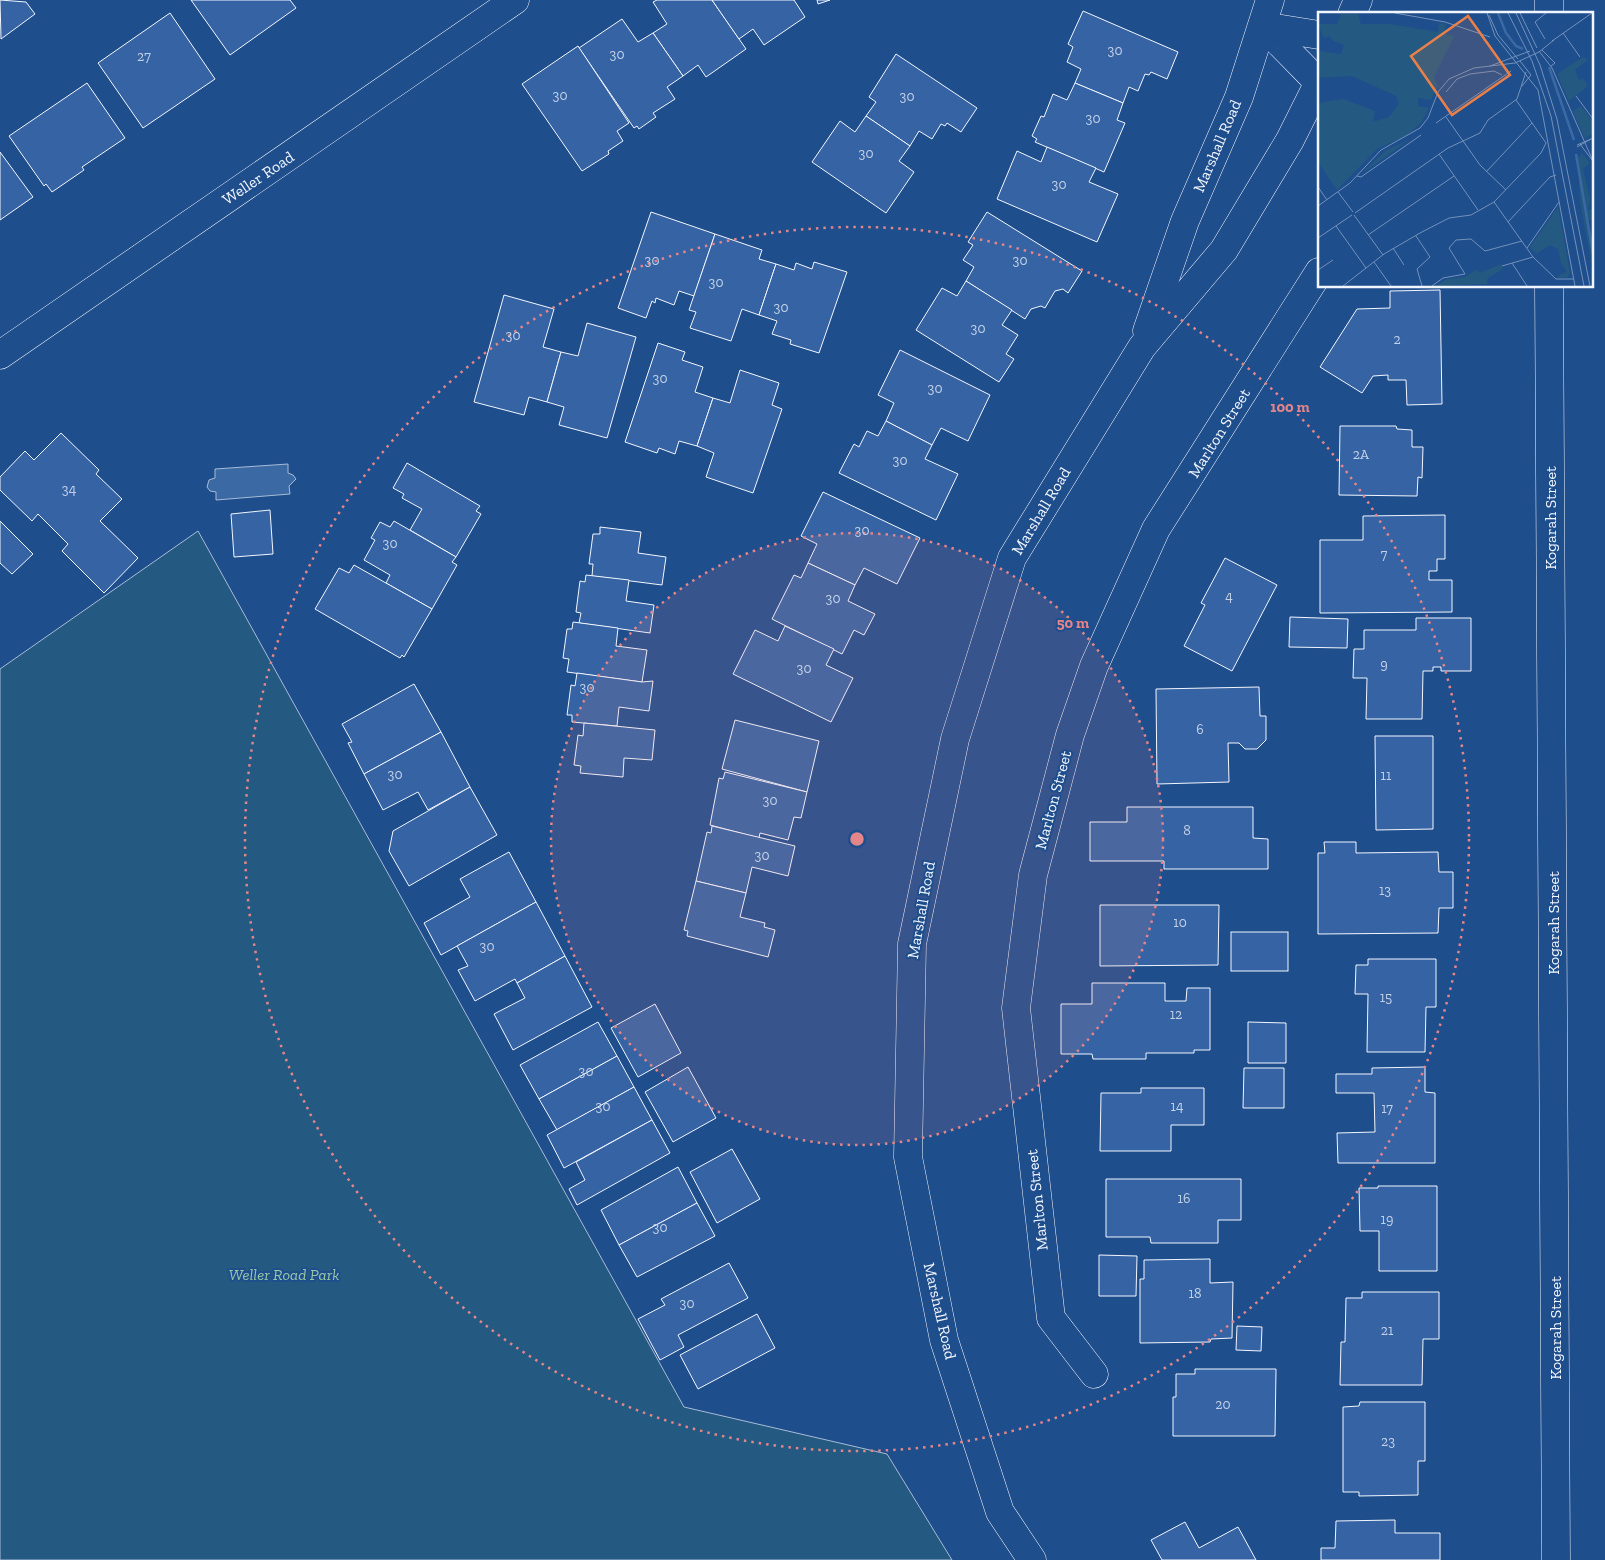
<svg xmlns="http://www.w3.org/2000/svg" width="1605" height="1560" font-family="'Zilla Slab',serif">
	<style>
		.green { fill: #245a82; stroke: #a8bbd7 }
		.water { fill: #3b69a3; stroke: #a8bbd7 }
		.building { fill: #3563a3; stroke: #f2f6ff }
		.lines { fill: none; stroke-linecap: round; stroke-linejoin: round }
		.street-casing { stroke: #f2f6ff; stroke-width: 29 }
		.secondary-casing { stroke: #f2f6ff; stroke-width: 29 }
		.street { stroke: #1f4e8c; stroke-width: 28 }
		.secondary { stroke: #1f4e8c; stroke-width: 28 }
		.ring { fill: none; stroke: #e38589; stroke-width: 2.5; stroke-dasharray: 2.5 5 }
		.labels { text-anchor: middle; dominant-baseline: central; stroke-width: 4; stroke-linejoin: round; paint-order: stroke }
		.number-label { font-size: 14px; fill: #c3d1e8 }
		.street-label { font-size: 16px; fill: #f2f6ff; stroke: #1f4e8c }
		.park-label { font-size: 16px; font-style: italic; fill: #97c8a6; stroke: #1f4e8c }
		.inset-river { fill: none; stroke: #3b69a3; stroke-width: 2.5 }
		.inset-road { fill: none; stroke: #7391ba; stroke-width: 1 }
		.view { fill: #ea8049; fill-opacity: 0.15; stroke: #ea8049; stroke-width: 2.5 }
		.inset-edge { fill: none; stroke: #f2f6ff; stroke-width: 2.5 }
		.centre { fill: #e38589; stroke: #1f4e8c; stroke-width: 2.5 }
		.ring-label { font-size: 15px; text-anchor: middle; font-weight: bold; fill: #e38589; stroke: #1f4e8c; stroke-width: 4; stroke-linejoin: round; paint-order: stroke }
	</style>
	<rect width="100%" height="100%" fill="#1f4e8c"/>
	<path class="green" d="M198 531 684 1407 887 1454 952 1560H0V669Z"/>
	<path class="water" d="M288 464V473L293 475 296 479 289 486 290 494 216 500V492L210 491 207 487 209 480 215 478V469Z"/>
	<g class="building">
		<path d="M0 0 26 2 35 14 1 39Z"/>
		<path d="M191 0H290L296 8 230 55Z"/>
		<path d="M657 0H712L746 49 706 77 698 65 683 76 653 33 667 24 653 2Z"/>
		<path d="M712 0H794L805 17 764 45 753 29 739 39Z"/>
		<path d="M817 0H830L818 4Z"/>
		<path d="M1083 11 1178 52 1167 79 1151 72 1149 75 1145 74 1138 91 1129 87 1123 103 1075 83 1081 69 1067 62 1073 47 1068 44Z"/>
		<path d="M170 13 215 79 143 128 98 63Z"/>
		<path d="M622 19 638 42 653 33 683 76 667 87 675 99 653 113 656 117 639 129 637 126 634 128 579 48Z"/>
		<path d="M578 46 629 123 617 131 623 141 608 151 609 154 582 171 522 84Z"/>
		<path d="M896 54 977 108 961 132 947 123 945 126 941 124 932 139 919 131 910 146 866 116 876 102 869 97Z"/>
		<path d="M87 83 125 138 82 167 84 170 52 192 46 184 44 186 9 136Z"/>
		<path d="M1075 83 1123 103 1117 120 1125 123 1104 172 1035 142 1037 139 1032 136 1041 116 1044 117 1053 94 1067 100Z"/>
		<path d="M866 116 910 146 899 161 914 172 886 213 812 162 840 121 855 132Z"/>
		<path d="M1047 147 1096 168 1089 182 1118 194 1097 242 997 199 1017 151 1041 162Z"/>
		<path d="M0 152 33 197 0 220Z"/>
		<path d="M651 212 715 234 694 296 679 291 674 305 656 298 655 303 652 301 646 318 618 308Z"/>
		<path d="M987 212 1082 271 1068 293 1063 289 1055 291 1045 308 1041 306 1031 309 1025 319 966 281 974 267 963 260 973 245 968 242Z"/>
		<path d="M715 234 762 250 759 259 776 264 759 315 742 309 731 341 690 328 696 312 689 310Z"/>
		<path d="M814 262 847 272 819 353 790 344 791 340 772 334 777 321 759 315 776 264 794 270 796 263 812 269Z"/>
		<path d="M966 281 1012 310 1002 325 1018 335 1006 354 1014 359 999 382 916 330 942 288 957 296Z"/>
		<path d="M1440 290 1442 404 1407 405 1406 380H1388V375L1373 376 1362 393 1320 367 1357 309 1390 308V291Z"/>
		<path d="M504 295 554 309 543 347 561 352 547 402 529 397 524 415 474 402Z"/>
		<path d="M587 323 636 337 607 438 559 425 564 407 547 402 561 352 578 356Z"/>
		<path d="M658 343 685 352 682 360 703 367 695 392 713 398 697 446 679 441 675 454 659 448 657 453 625 442Z"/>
		<path d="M900 350 990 395 968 441 941 428 932 445 886 421 894 403 878 395Z"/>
		<path d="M740 370 779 383 772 405 782 409 753 493 706 477 714 453 697 446 713 398 730 403Z"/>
		<path d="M886 421 932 445 925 459 958 474 936 520 839 473 854 444 859 447 867 431 878 436Z"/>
		<path d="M1340 426H1396L1397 429 1412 430V447H1423L1422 478 1418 477 1417 496 1339 495Z"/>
		<path d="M61 433 99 470 96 474 122 499 100 521 138 558 104 593 62 551 68 544 38 514 32 521 0 490V477L25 451 34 460Z"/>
		<path d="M407 463 480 506 476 511 481 514 456 557 410 530 422 509 402 498 404 494 393 488Z"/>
		<path d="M823 492 920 538 897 584 864 568 855 585 808 563 817 544 801 536Z"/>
		<path d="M270 510 273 554 234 557 231 514Z"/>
		<path d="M1445 515V559H1437V571H1429V580H1452V612L1320 613V540H1363V516Z"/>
		<path d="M0 521 33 554 12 574 0 563Z"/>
		<path d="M394 521 456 557 452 562 457 565 432 609 386 583 390 575 364 560 375 540 371 538 380 522 390 527Z"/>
		<path d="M600 527 641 532 638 553 666 557 662 585 592 576 593 564H589L593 534H600Z"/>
		<path d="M1225 558 1277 585 1232 671 1184 646 1205 605 1201 603Z"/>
		<path d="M808 563 855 585 848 601 875 614 864 635 854 630 842 654 772 619 794 575 801 578Z"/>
		<path d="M354 565 432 609 404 657 402 655 400 658 315 609 339 568 349 573Z"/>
		<path d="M586 575 629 580 626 601 654 605 650 633 579 623 581 613 576 612 580 581 585 582Z"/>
		<path d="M1290 617 1348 619 1347 648 1289 647Z"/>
		<path d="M1416 618H1471V671H1441V667H1433V671H1423L1422 719H1366L1367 678H1353L1354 649H1364V630H1416Z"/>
		<path d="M573 622 618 628 616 646 647 650 642 682 567 672 569 659 563 658 567 629H572Z"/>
		<path d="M785 626 834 649 826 665 853 678 831 722 733 674 755 630 778 641Z"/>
		<path d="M577 673 642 682 653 681 649 711 619 707 617 726 572 722V715H567L571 685 575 686Z"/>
		<path d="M414 684 441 732 364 774 348 743 352 742 342 724Z"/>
		<path d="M1259 687 1260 716H1266V740L1257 749H1245L1239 743H1228L1229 782 1157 784 1156 689Z"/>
		<path d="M735 720 819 741 807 792 722 769Z"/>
		<path d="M584 723 655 730 652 760 624 758 623 777 580 773 581 766 574 765 578 735 583 736Z"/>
		<path d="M441 732 470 787 428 810 418 792 383 810 364 774Z"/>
		<path d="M1375 736H1433V829L1376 830Z"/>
		<path d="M725 772 807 792 801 818 794 817 788 840 760 833 759 838 710 825 719 778 723 779Z"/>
		<path d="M470 787 497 835 409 886 389 851 393 831Z"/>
		<path d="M1127 807H1253V838L1268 839V869H1164V861H1090V822H1127Z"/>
		<path d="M712 826 795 846 788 876 752 867 746 893 696 881 707 832 711 833Z"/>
		<path d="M1324 842H1356V853L1438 852 1439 872H1453V908H1439L1438 933 1318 934V853H1325Z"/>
		<path d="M509 852 536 902 441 955 424 923 470 897 460 879Z"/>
		<path d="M696 881 746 893 740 917 765 923 764 927 775 930 768 957 687 936 688 931 684 930Z"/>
		<path d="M536 902 565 956 517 983 515 979 475 1001 458 970 468 966 457 946Z"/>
		<path d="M1100 905H1219L1218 965 1100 966Z"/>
		<rect x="1231" y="932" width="57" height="39"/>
		<path d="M565 956 592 1007 513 1050 494 1014 525 998 517 983Z"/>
		<path d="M1368 959H1436V1007H1426L1425 1052H1367L1368 994H1355L1356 965H1368Z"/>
		<path d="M1092 983H1165V1001H1186L1187 988H1210V1050H1194V1053H1146V1059H1093L1092 1054H1061V1004H1092Z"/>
		<path d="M655 1004 681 1053 638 1077 611 1028Z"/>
		<path d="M598 1022 617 1056 539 1099 520 1065Z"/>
		<path d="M1248 1022 1286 1023V1063H1248Z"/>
		<path d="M617 1056 634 1087 557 1130 539 1099Z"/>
		<path d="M688 1067 716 1118 673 1142 645 1092Z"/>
		<path d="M1425 1067V1092L1435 1093V1163H1338L1337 1133 1375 1132 1374 1093H1336V1074H1372V1068Z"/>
		<path d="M1244 1068H1284V1108H1243Z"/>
		<path d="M634 1087 652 1120 564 1168 547 1135Z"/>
		<path d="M1141 1088H1204V1125H1171V1151H1100L1101 1093H1141Z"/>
		<path d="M652 1120 670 1153 577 1205 569 1189 585 1180 576 1162Z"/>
		<path d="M732 1149 760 1199 717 1223 690 1172Z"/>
		<path d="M678 1167 697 1203 619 1245 601 1210Z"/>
		<path d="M1106 1179H1241V1220H1218V1243H1151L1150 1237H1106Z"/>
		<path d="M1378 1186H1437V1271H1379V1231H1360L1359 1188H1378Z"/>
		<path d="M697 1203 715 1236 637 1277 619 1245Z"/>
		<path d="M1099 1255 1137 1256 1136 1296H1099Z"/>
		<path d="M1210 1259V1283L1233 1282 1232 1338 1211 1339 1210 1342 1140 1343V1279H1144V1260Z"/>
		<path d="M729 1263 748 1298 678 1335 684 1347 660 1360 638 1319 665 1305 661 1299Z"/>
		<path d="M1362 1292H1439V1339H1423L1422 1385H1340L1341 1342H1345L1346 1298H1362Z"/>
		<path d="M757 1314 775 1348 698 1389 680 1355Z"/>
		<path d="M1237 1326 1262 1327 1261 1351 1236 1350Z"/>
		<path d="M1195 1369H1276L1275 1436H1173V1397H1176V1374H1195Z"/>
		<path d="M1360 1402H1425V1461H1418V1495L1359 1496V1492H1343V1407L1359 1406Z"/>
		<path d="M1395 1520V1533H1440V1560H1321V1548H1335L1336 1521Z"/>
		<path d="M1185 1522 1199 1548 1238 1527 1256 1560H1162L1151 1540Z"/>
	</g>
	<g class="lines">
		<defs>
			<g id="street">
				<path d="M1549 14V0"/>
				<path d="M1549 286 1556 1560"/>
				<path d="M1094 1374 1051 1318 1016 1008 1033 875 1070 735 1094 666 1156 529 1319 272"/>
			</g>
			<g id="secondary">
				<path d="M1352 14 1358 0"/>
				<path d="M1263 26 1318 82"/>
				<path d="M1263 26 1319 35"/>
				<path d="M1147 331 1185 221 1239 97 1270 0"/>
				<path d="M0 355 515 0"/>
				<path d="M1032 1560 1000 1512 944 1340 908 1157 912 944 955 739 1012 558 1142 347 1224 250 1290 140 1319 82"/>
			</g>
		</defs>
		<use href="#street" class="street-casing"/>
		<use href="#secondary" class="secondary-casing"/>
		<use href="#street" class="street"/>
		<use href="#secondary" class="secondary"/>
	</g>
	<circle cx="857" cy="839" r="306" fill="#e38589" fill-opacity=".12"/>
	<g class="ring">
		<circle cx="857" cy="839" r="306"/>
		<circle cx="857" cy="839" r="612"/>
	</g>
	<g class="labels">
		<g class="number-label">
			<text x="1115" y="50">30</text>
			<text x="617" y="54">30</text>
			<text x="144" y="56">27</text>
			<text x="560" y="95">30</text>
			<text x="907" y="96">30</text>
			<text x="1093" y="118">30</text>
			<text x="866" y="153">30</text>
			<text x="1059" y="184">30</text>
			<text x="652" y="260">30</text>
			<text x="1020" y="260">30</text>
			<text x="716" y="282">30</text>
			<text x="781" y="307">30</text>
			<text x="978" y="328">30</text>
			<text x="513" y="335">30</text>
			<text x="1397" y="339">2</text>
			<text x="660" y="378">30</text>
			<text x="935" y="388">30</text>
			<text x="1361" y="454">2A</text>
			<text x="900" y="460">30</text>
			<text x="69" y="489">34</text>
			<text x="862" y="530">30</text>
			<text x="390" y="543">30</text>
			<text x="1384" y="554">7</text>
			<text x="1229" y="596">4</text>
			<text x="833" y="598">30</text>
			<text x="1384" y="664">9</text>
			<text x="804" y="668">30</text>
			<text x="587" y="687">30</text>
			<text x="1200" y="729">6</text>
			<text x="395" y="774">30</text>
			<text x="1386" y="775">11</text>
			<text x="770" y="800">30</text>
			<text x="1187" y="830">8</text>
			<text x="762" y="855">30</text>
			<text x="1385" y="890">13</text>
			<text x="1180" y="922">10</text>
			<text x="487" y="946">30</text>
			<text x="1386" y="997">15</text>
			<text x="1176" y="1014">12</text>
			<text x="586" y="1071">30</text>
			<text x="603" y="1106">30</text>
			<text x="1177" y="1106">14</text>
			<text x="1387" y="1108">17</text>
			<text x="1184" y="1198">16</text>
			<text x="1387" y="1219">19</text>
			<text x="660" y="1227">30</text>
			<text x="1195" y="1293">18</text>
			<text x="687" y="1303">30</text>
			<text x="1387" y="1330">21</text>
			<text x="1223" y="1404">20</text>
			<text x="1388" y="1441">23</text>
		</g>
		<g class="street-label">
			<text transform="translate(1217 146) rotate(-67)">Marshall Road</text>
			<text transform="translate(258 178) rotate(-34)">Weller Road</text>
			<text transform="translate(1219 433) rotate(-58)">Marlton Street</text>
			<text transform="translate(1041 511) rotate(-59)">Marshall Road</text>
			<text transform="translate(1550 518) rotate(-90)">Kogarah Street</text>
			<text transform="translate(1053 800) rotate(-75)">Marlton Street</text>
			<text transform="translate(921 910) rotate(-80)">Marshall Road</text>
			<text transform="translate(1553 923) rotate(-90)">Kogarah Street</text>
			<text transform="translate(1037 1200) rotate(-96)">Marlton Street</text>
			<text transform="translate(940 1311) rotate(77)">Marshall Road</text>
			<text transform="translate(1555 1328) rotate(-90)">Kogarah Street</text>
		</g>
		<g class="park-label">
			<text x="284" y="1274">Weller Road Park</text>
		</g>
	</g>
	<g transform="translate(1318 12)">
		<rect width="275" height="275" fill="#1f4e8c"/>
		<path d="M23 2H40L43 12H72L120 20 121 11 128 12 126 21 136 25 116 65 120 74 113 88 100 86V94L111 96 103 111 89 123 59 137 19 178 0 150V91L25 87 57 99 55 110 71 105 81 92 78 84 34 64 0 66V39L23 42 26 33 15 29 12 24 6 26 0 12H19ZM265 45 270 48 257 58 261 69 265 66 270 74 251 89 239 62ZM263 94 275 110V121L267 127 255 99ZM91 128 46 160V159L68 138ZM264 141 272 151 265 157 272 186 270 198H275V208H270L275 228V259L262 189 260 146ZM240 195 252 261 250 265 243 266 239 265 249 259 243 252 240 237 232 233 218 242 212 235ZM183 252 185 257 170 266 169 272 118 274 129 267 147 265 159 257 162 261Z" fill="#245a82"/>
		<path class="inset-river" d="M180 1 188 21 198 34 205 37M231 55 256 128M258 142 275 242"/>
		<path class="inset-road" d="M77 1 127 10 172 25M169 1 177 24 220 78 257 274M190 1 214 49 233 104 266 274M198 1 222 53 239 107 272 274M202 1 219 36M171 3 180 23 200 47M245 21 262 45M227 27 217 10 228 1M234 29 274 1M224 38 237 51 233 54M221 39 234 56 275 149M202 49 213 63 204 74M172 54 212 39M128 80 139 67 152 62 176 59 184 63M258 84 275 107M128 105 162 153 188 178M118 111 193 59M262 132 274 148M259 133 273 127M259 135 275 126M121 142 160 198M168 160 214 111M39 164 43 165 103 123M0 175 9 188M20 180 35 200M176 190 215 245 238 267H256M0 194 32 171 63 138 102 116 110 106 120 80 131 67 156 56 197 51 221 40 236 28M37 201 130 136 162 121 170 108 199 87 208 60M36 203 65 243M190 210 232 165 238 163M18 214 48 256M50 223 136 164M98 224 112 245 99 257 104 274M0 226 34 203M75 236 86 253M209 236 241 190M56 250 73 274M194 251 209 274M184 254 215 245M0 258 15 248M25 274 66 242 102 221 131 206 153 203 176 190 223 141 228 131 198 88M114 274 125 266 147 262 131 236 138 228 153 227 167 239 204 229"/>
		<path class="view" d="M150 4 192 63 134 103 93 44Z"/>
		<rect width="275" height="275" class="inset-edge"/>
	</g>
	<circle cx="857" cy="839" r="8" class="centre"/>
	<g class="ring-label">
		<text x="1290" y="412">100 m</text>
		<text x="1073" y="628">50 m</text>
	</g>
</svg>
